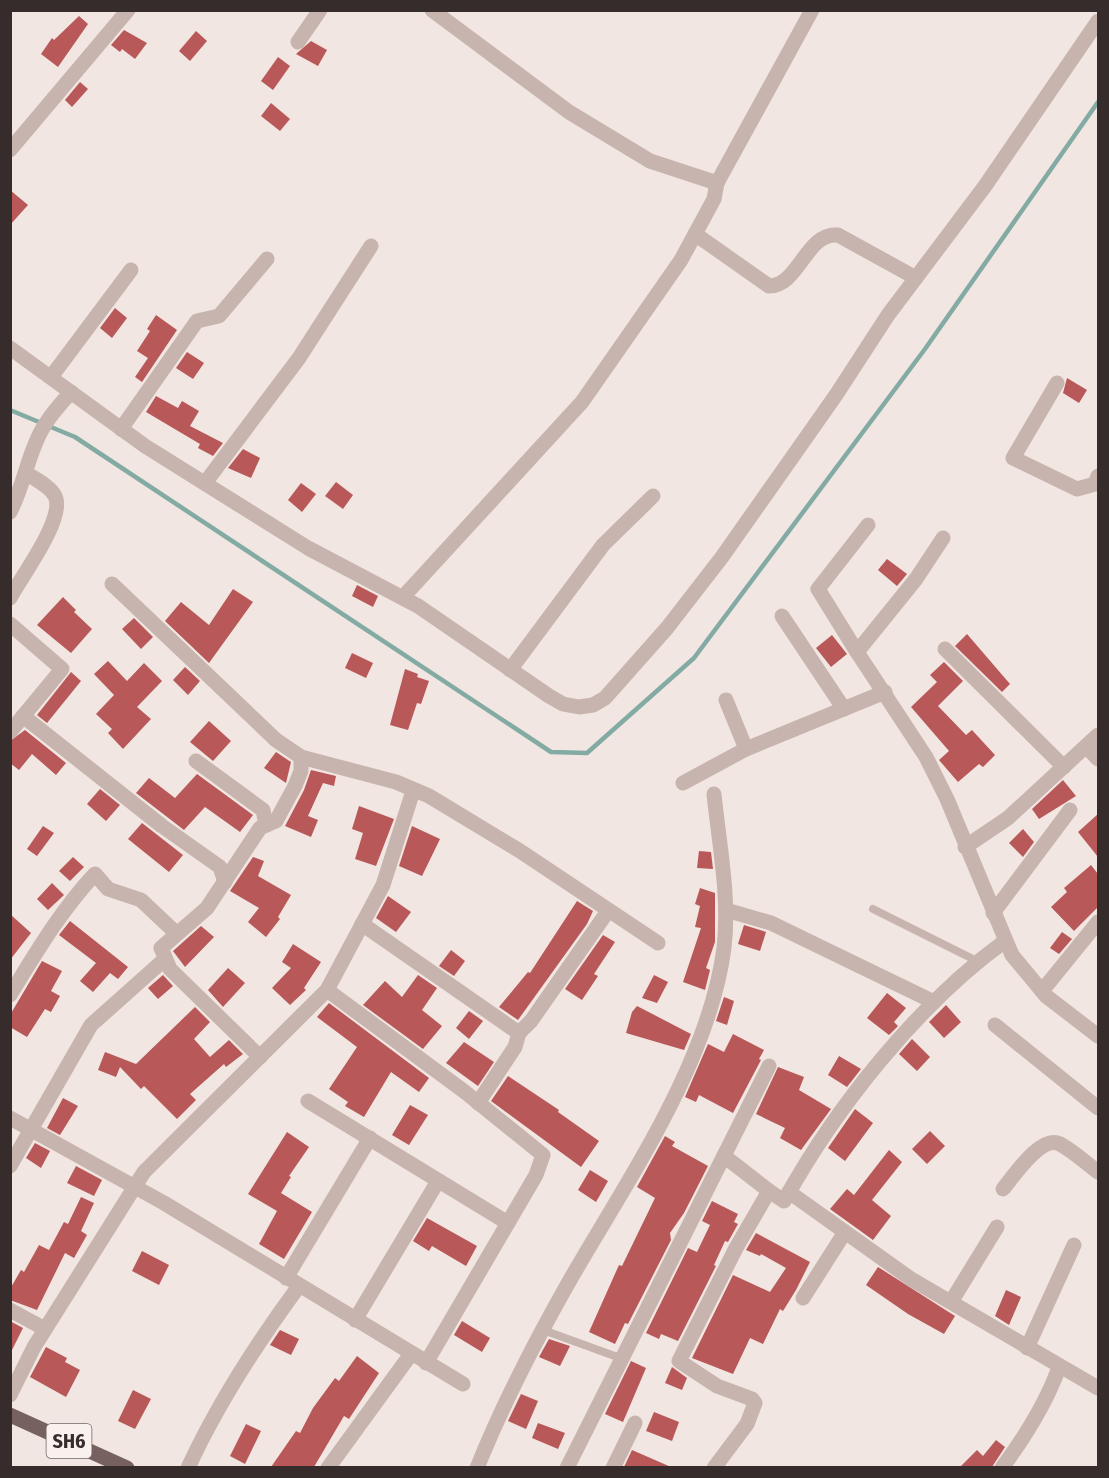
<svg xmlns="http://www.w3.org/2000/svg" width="1109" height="1478" font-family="'Fira Sans Condensed',sans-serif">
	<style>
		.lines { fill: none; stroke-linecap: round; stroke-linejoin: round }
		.stream { stroke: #83aba3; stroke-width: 4.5 }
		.building { fill: #b85858 }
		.service { stroke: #c8b4ae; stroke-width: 8 }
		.minor { stroke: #c8b4ae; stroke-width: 15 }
		.primary { stroke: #77615f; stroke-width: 15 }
		.labels { text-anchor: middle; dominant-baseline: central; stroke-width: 6; stroke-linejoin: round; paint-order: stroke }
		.shield { fill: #f9f1ed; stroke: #716766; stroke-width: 1.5 }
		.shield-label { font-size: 20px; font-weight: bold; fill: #372c2c }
	</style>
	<rect width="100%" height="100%" fill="#f1e6e1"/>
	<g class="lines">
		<path class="stream" d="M10 410 75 437 551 752 587 753 694 658 925 349 1098 102"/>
	</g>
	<g class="building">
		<path d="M79 16 88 24 58 67 41 54 52 38 54 40Z"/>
		<path d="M124 30 147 43 135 59 122 49 120 52 111 45Z"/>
		<path d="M196 31 207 41 190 61 179 51Z"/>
		<path d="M311 41 327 50 318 66 296 54Z"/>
		<path d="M278 57 290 66 273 90 261 81Z"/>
		<path d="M80 82 88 89 72 107 65 100Z"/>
		<path d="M271 103 290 119 280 131 261 116Z"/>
		<path d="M10 190 28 205 10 225Z"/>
		<path d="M115 308 127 318 112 338 100 328Z"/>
		<path d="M156 315 177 330 142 382 135 377 148 358 137 351 150 331 147 329Z"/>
		<path d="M187 352 204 363 193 379 176 368Z"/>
		<path d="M1067 378 1087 390 1079 403 1063 393Z"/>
		<path d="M156 396 178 408 182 401 199 411 190 426 223 443 213 456 198 448 200 444 146 412Z"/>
		<path d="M243 449 260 458 251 478 228 468Z"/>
		<path d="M336 482 353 495 343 509 325 496Z"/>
		<path d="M301 483 316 494 302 512 288 500Z"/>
		<path d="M887 559 907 574 897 586 878 570Z"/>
		<path d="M357 585 378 596 373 607 352 596Z"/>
		<path d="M233 589 253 602 209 663 165 621 181 602 209 625Z"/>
		<path d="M63 597 76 610 74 612 92 629 71 653 37 625Z"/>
		<path d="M134 618 153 637 141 649 122 629Z"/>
		<path d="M967 634 1010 684 1002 692 955 646Z"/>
		<path d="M832 635 847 654 831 667 816 648Z"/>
		<path d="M352 653 373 663 366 678 345 668Z"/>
		<path d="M108 661 127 681 144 663 162 681 137 707 151 719 123 749 108 733 112 729 96 714 114 695 94 674Z"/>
		<path d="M944 662 963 681 938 706 966 735 972 730 995 755 983 767 979 764 958 782 939 760 949 751 911 707 937 682 930 675Z"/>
		<path d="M185 667 200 681 188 695 173 680Z"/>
		<path d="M405 669 418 674 417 677 429 681 421 704 417 703 408 730 390 725Z"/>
		<path d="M71 672 81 681 47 723 37 715Z"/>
		<path d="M209 721 231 741 213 761 190 742Z"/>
		<path d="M25 730 66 763 56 775 32 754 19 770 10 763V741Z"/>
		<path d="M276 752 291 762 286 783 264 768Z"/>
		<path d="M311 770 336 776 334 786 323 783 308 816 318 820 311 837 285 826 304 790Z"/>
		<path d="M197 774 253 815 240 832 205 807 184 830 136 793 149 778 175 798Z"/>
		<path d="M1063 780 1076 796 1039 819 1032 809Z"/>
		<path d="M100 789 120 805 106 821 87 804Z"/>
		<path d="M359 806 394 819 376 866 355 859 363 833 352 829Z"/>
		<path d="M1098 814V857L1078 832Z"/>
		<path d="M142 823 183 855 169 872 128 839Z"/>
		<path d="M43 826 54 833 37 856 27 849Z"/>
		<path d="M412 826 440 839 422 876 399 866Z"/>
		<path d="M1023 829 1034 842 1023 857 1009 843Z"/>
		<path d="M699 851 711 852 713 869 697 868Z"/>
		<path d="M73 857 84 867 70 881 59 871Z"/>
		<path d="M253 857 264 861 258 876 291 895 278 917 280 919 266 937 248 922 259 908 230 891Z"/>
		<path d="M1091 865 1098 874V907L1074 931 1051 907 1067 892 1064 888Z"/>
		<path d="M52 883 64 895 48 910 37 899Z"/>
		<path d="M700 888 715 893V942L706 968 710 970 705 990 683 982 701 928 695 927 700 906 695 904Z"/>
		<path d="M388 896 411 912 396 932 376 918Z"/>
		<path d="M577 901 593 911 587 924 518 1020 499 1007 528 972 530 973Z"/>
		<path d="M10 914 31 933 10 960Z"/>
		<path d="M70 921 128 967 118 979 110 973 93 992 80 981 96 963 59 935Z"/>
		<path d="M744 925 766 932 760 951 738 944Z"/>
		<path d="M201 926 214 937 185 967 173 951Z"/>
		<path d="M1062 932 1072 939 1059 954 1050 948Z"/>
		<path d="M603 935 615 942 594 974 598 976 582 1000 565 989Z"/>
		<path d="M293 944 321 962 304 988 306 990 290 1005 272 988 291 968 282 962Z"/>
		<path d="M451 950 465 961 454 976 439 966Z"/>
		<path d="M42 961 62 971 51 991 60 996 51 1012 45 1009 27 1037 10 1027V1015Z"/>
		<path d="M228 968 245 983 223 1007 208 990Z"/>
		<path d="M163 975 173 986 158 999 148 988Z"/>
		<path d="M418 975 437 988 422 1010 442 1026 423 1049 363 1005 385 981 402 997Z"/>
		<path d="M654 975 668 982 657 1003 642 998Z"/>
		<path d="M887 993 906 1008 894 1022 898 1026 889 1035 867 1018Z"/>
		<path d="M724 997 734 1001 727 1025 716 1021Z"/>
		<path d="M329 1003 429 1078 419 1092 391 1072 364 1117 345 1106 348 1102 329 1089 357 1047 317 1017Z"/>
		<path d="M946 1005 961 1022 944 1038 929 1022Z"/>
		<path d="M637 1006 691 1034 684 1050 626 1033 632 1012Z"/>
		<path d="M195 1007 210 1022 194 1039 210 1057 229 1040 243 1054 226 1067 224 1064 190 1094 196 1100 177 1119 144 1086 141 1089 120 1067 116 1077 98 1070 105 1052 136 1064Z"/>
		<path d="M469 1011 483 1021 469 1039 456 1028Z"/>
		<path d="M733 1034 764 1050 759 1059 761 1060 733 1113 699 1095 696 1102 685 1097 708 1044 724 1052Z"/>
		<path d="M912 1039 930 1057 917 1071 899 1054Z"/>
		<path d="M464 1042 494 1062 478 1086 446 1063Z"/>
		<path d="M839 1056 861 1069 847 1087 828 1075Z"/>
		<path d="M778 1067 804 1077 799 1090 831 1109 801 1150 780 1138 785 1128 756 1114Z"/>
		<path d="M508 1076 559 1110 558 1112 599 1141 581 1167 491 1101Z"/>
		<path d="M63 1098 78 1106 60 1135 47 1128Z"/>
		<path d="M410 1105 428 1115 409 1145 392 1135Z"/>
		<path d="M855 1109 873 1123 845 1161 828 1148Z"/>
		<path d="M930 1131 945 1146 927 1164 912 1149Z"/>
		<path d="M287 1132 309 1147 289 1176 291 1177 281 1193 312 1212 284 1259 259 1244 277 1211 248 1194Z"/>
		<path d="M665 1136 675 1142 672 1146 708 1166 684 1213 670 1233 671 1240 628 1324 625 1323 615 1344 589 1332 619 1265 622 1266 655 1198 637 1187Z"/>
		<path d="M35 1143 50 1151 41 1168 26 1158Z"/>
		<path d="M889 1150 902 1162 872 1200 891 1216 873 1240 830 1209 847 1189 854 1195Z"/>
		<path d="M76 1166 102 1180 94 1196 67 1183Z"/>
		<path d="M590 1170 608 1181 596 1202 578 1190Z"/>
		<path d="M81 1197 94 1203 81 1231 87 1235 74 1258 65 1253 37 1310 10 1300V1289L21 1270 24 1272 39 1245 49 1250 64 1222 68 1224Z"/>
		<path d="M712 1201 738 1214 734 1222 738 1224 728 1242 725 1241 714 1265 716 1266 678 1341 661 1334 659 1339 646 1333 688 1248 697 1252 710 1225 702 1221Z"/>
		<path d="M427 1218 477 1246 466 1266 432 1246 429 1251 413 1241Z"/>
		<path d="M756 1233 810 1262 796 1290 783 1311 780 1309 763 1344 750 1338 733 1374 692 1358 733 1275 770 1292 786 1268 761 1254 760 1256 746 1250Z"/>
		<path d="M142 1251 169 1265 159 1285 132 1271Z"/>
		<path d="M878 1267 955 1316 944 1334 908 1314 866 1285Z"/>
		<path d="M1006 1290 1021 1297 1009 1325 995 1316Z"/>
		<path d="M10 1321 23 1328 10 1354Z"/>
		<path d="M462 1321 490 1338 482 1352 454 1335Z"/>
		<path d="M280 1330 299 1339 291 1355 270 1345Z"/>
		<path d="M549 1339 570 1346 560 1366 539 1357Z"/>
		<path d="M46 1347 67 1358 65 1362 80 1370 66 1397 30 1377Z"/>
		<path d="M357 1356 379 1373 349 1419 344 1416 314 1467H271L296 1431 300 1433 313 1408 335 1378 339 1381Z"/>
		<path d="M631 1361 646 1368 623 1422 605 1414Z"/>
		<path d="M672 1367 687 1378 682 1390 665 1383Z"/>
		<path d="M133 1390 151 1399 135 1429 118 1421Z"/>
		<path d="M521 1394 538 1401 526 1429 508 1421Z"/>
		<path d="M654 1412 679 1422 672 1441 646 1431Z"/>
		<path d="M538 1423 565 1433 558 1449 532 1438Z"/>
		<path d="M246 1424 261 1431 245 1464 230 1456Z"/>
		<path d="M996 1440 1005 1447 992 1467H960L977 1450 983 1456Z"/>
		<path d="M632 1450 671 1467H624Z"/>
	</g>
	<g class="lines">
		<g class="service">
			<path d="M873 909 979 962"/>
			<path d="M543 1330 623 1359"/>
		</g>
		<g class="minor">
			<path d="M432 10 569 112 650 161 717 183 812 10"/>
			<path d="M298 42 320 10"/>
			<path d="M10 150 128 10"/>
			<path d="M695 234 769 286C799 286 806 232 838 235L916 278"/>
			<path d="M10 348 145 446 308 548 418 606 549 696 563 704 579 707 593 705 605 698 667 628 722 557 836 395 888 315 985 186 1098 21"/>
			<path d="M51 377 131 270"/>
			<path d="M1057 383 1013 458 1077 489 1095 484 1098 476"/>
			<path d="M121 429 197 321 219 316 267 259"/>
			<path d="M205 483 299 358 371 246"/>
			<path d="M10 512C22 489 26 465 36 442 44 422 57 408 71 392"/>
			<path d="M943 538 916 579 857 652 926 757 947 799 1012 955 1046 996 1098 1036"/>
			<path d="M112 584 276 740 301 757 396 782 429 796 520 851 658 943"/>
			<path d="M403 597 582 402 681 260 714 199 717 183"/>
			<path d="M10 598C21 577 66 518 55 496 50 486 35 479 26 473"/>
			<path d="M782 616 844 709"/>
			<path d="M10 624 62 669 10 732"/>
			<path d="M945 649 1064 767"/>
			<path d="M857 652 818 589 868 525"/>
			<path d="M510 670 603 545 653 496"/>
			<path d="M726 700 746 749"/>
			<path d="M23 716 162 826 220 867 225 882"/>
			<path d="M1086 746 1098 759"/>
			<path d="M196 761 263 810 266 825"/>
			<path d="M683 783 746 749 885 692"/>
			<path d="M965 847 1008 818 1098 735"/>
			<path d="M726 910 771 923 934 1002"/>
			<path d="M993 913 1070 810"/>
			<path d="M362 924 519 1033"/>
			<path d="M327 990 465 1092 543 1155 536 1175 426 1363"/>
			<path d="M1042 991 1098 922"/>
			<path d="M10 995C36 953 61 910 95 874L108 889 141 900 176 933"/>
			<path d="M995 1025 1098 1108"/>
			<path d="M260 1057 170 969 161 948 207 908 260 828 276 821 295 786 301 771V757"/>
			<path d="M308 1101 508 1223"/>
			<path d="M478 1103 515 1047 519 1033 531 1021 608 911"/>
			<path d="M10 1118 164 1203 463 1384"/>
			<path d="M10 1166 91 1025 165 959"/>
			<path d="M1003 1189C1014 1176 1041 1134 1060 1144 1073 1151 1086 1163 1098 1172"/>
			<path d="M769 1191 784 1201C836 1107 918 1004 1005 941"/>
			<path d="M789 1192 911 1279 1098 1388"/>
			<path d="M286 1278 370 1138"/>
			<path d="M803 1298 845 1232"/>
			<path d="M951 1302 997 1227"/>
			<path d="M10 1310 45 1329"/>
			<path d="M355 1320 438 1181"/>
			<path d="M1027 1348 1074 1245"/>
			<path d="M10 1395 34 1347 144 1172 327 990 383 885 413 791"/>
			<path d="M188 1468C218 1403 257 1343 299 1286"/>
			<path d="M328 1468 411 1354"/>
			<path d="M477 1468C502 1406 537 1338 570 1280 627 1181 709 1063 724 948 730 897 719 844 714 794"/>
			<path d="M567 1468 769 1066"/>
			<path d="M613 1468 635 1423"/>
			<path d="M714 1468 747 1424 755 1403 752 1399 717 1386 679 1361 736 1248 769 1191 724 1156"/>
			<path d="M1002 1468C1024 1438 1047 1402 1059 1367"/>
		</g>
		<path class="primary" d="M10 1415 127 1468"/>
	</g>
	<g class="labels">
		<rect class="shield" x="46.5" y="1424" width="45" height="34" rx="4.5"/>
		<g class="shield-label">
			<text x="69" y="1441">SH6</text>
		</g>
	</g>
	<rect width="1109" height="1478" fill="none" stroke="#372c2c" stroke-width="24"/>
</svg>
